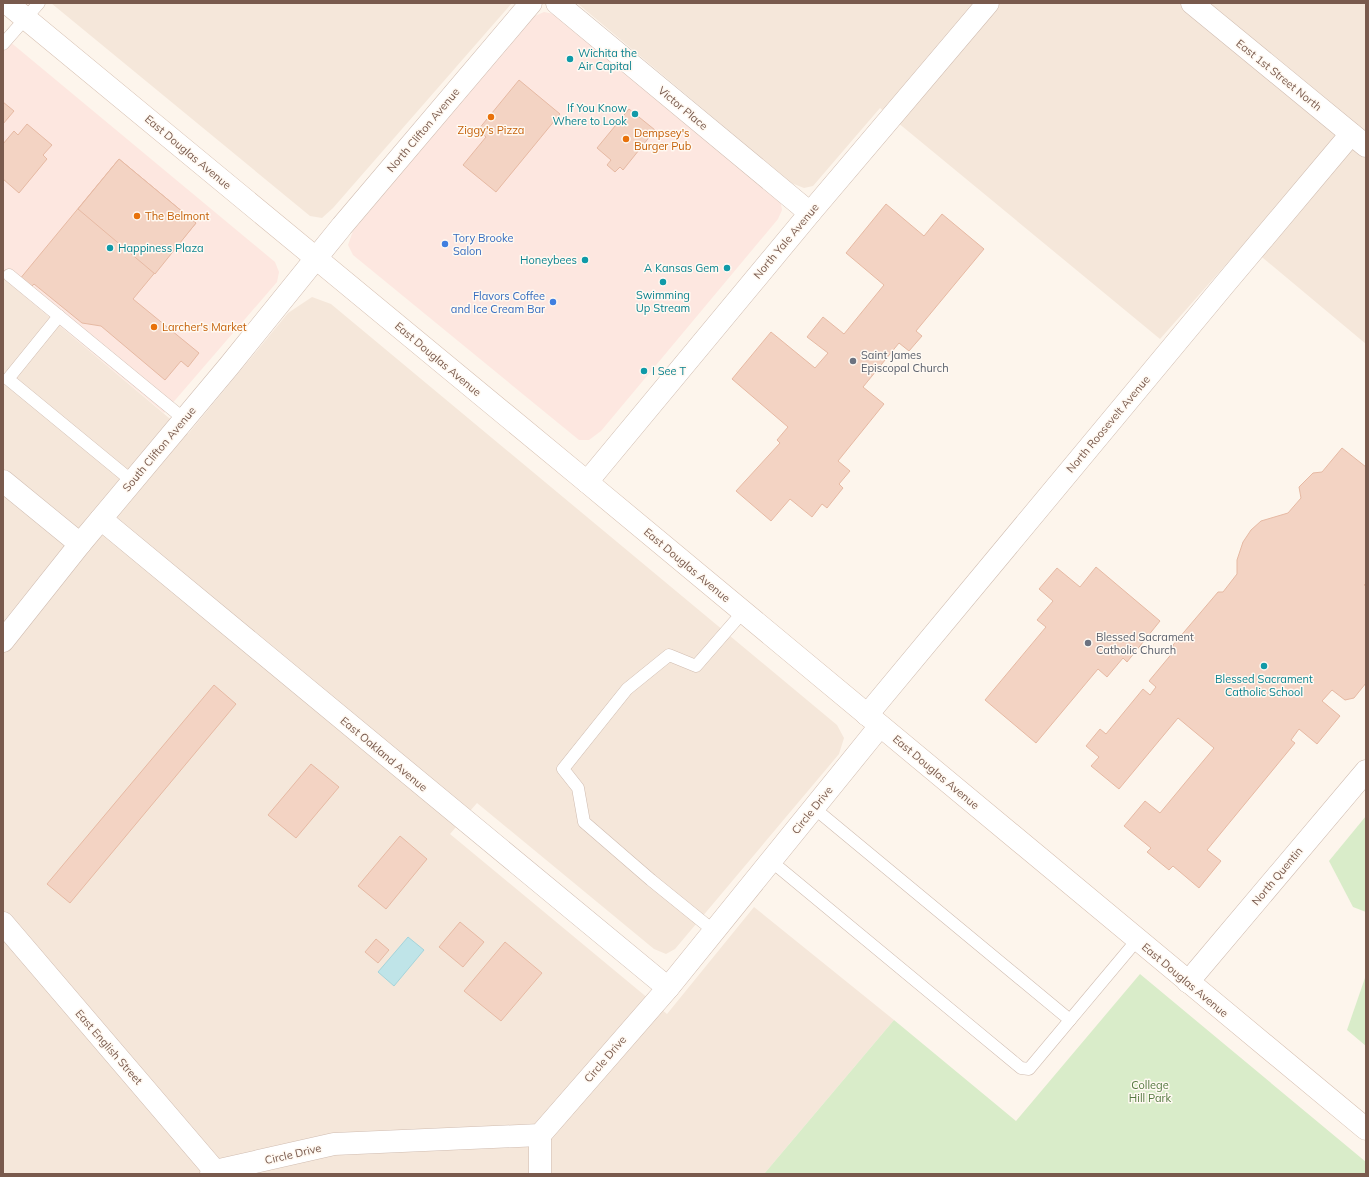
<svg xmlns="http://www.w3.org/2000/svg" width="1369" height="1177" font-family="Mulish,sans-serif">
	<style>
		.residential { fill: #f5e7da }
		.commercial { fill: #fde7e0 }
		.green { fill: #d9ecc9 }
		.water { fill: #bfe4e8; stroke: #a5d4da }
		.building { fill: #f3d3c3; stroke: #e6b9a3 }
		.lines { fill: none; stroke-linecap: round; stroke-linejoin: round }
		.service-casing { stroke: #d0bcb0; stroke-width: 13 }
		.minor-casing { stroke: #d0bcb0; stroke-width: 23 }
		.tertiary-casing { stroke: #d0bcb0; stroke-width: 23 }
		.secondary-casing { stroke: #d6bfb0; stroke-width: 23 }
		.service { stroke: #fff; stroke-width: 12 }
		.minor { stroke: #fff; stroke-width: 22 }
		.tertiary { stroke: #fff; stroke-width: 22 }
		.secondary { stroke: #fff; stroke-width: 22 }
		.culture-dot { fill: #0f9aa8; stroke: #fff9f2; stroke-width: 1.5 }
		.food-dot { fill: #e8710a; stroke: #fff9f2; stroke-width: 1.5 }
		.shop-dot { fill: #3f7fe0; stroke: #fff9f2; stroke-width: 1.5 }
		.worship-dot { fill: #6b7280; stroke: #fff9f2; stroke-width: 1.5 }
		.labels { text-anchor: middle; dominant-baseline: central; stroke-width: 3; stroke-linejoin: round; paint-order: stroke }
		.culture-label { font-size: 11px; fill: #0d838f; stroke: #fff9f2; text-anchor: start }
		.street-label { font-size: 11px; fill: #795a4d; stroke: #fff9f2 }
		.food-label { font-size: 11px; fill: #c56008; stroke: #fff9f2; text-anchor: start }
		.shop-label { font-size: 11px; fill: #366cbe; stroke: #fff9f2; text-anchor: start }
		.worship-label { font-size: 11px; fill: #5b616d; stroke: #fff9f2; text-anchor: start }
		.park-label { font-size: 11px; fill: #557941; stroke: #fff9f2 }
	</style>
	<rect width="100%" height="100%" fill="#fdf5ec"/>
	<g class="residential">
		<path d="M51 3H512L333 208 322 218 310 216Z"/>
		<path d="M577 3H1366V344L1245 243 1160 339 880 108 813 186 804 188 791 183Z"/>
		<path d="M3 278 188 434 288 313 312 297 331 304 837 725 844 738 839 754 675 949 666 954 654 949 477 803 450 834 667 1014 754 907 894 1020 764 1174H3Z"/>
	</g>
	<g class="commercial">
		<path d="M544 12 554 14 780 199 782 210 778 219 601 431 589 440H579L353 255 348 245 353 231 530 18Z"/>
		<path d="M3 36 275 262 279 272 277 282 164 413 3 278Z"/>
	</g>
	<g class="green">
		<path d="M1366 816V912L1353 907 1329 861Z"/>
		<path d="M1140 974 1366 1162V1174H764L894 1020 1016 1121Z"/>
		<path d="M1366 975V1046L1347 1030Z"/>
	</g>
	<path class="water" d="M408 937 424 950 394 986 378 972Z"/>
	<g class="building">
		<path d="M519 80 560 114 496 192 463 165 486 137 478 130Z"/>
		<path d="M3 102 14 111 3 124Z"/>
		<path d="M629 109 655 130 623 170 620 167 615 172 607 165 611 160 597 148Z"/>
		<path d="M27 124 52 145 43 155 47 159 19 193 3 179V144L14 131 18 135Z"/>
		<path d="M119 159 196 223 133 299 199 353 188 367 181 361 165 380 101 326 82 323 34 284 29 289 19 280Z"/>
		<path d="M119 159 196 223 155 274 78 209Z"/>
		<path d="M886 204 924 236 942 214 984 249 916 331 922 336 909 351 899 343 863 387 884 404 838 461 850 471 839 484 843 488 827 508 822 504 812 517 790 499 771 521 736 491 780 443 777 440 788 427 732 379 771 332 815 368 828 353 807 337 823 317 844 334 884 285 846 253Z"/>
		<path d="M1342 448 1366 467V583L1364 585 1366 586V683L1354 698 1345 700 1332 690 1322 701 1340 716 1317 744 1299 729 1291 740 1295 743 1207 850 1221 861 1199 888 1173 866 1169 870 1147 852 1151 848 1124 826 1145 801 1160 813 1214 748 1178 718 1119 789 1091 766 1099 757 1086 746 1100 729 1106 734 1143 689 1150 695 1156 687 1149 681 1174 651 1173 645 1218 592H1223L1237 574V560L1243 542 1251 530 1261 521 1288 513 1301 498 1299 487 1313 473 1322 472Z"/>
		<path d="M1096 567 1160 621 1127 662 1123 658 1107 677 1098 669 1036 743 985 700 1046 627 1037 620 1053 601 1039 589 1057 568 1080 587Z"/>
		<path d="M214 685 236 704 70 903 47 884Z"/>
		<path d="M311 764 339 787 296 838 268 815Z"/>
		<path d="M400 836 427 859 386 909 358 886Z"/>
		<path d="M460 922 484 942 463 967 439 947Z"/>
		<path d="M376 939 389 950 378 963 365 952Z"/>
		<path d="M505 942 542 973 501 1021 464 991Z"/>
	</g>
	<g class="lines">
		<defs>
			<g id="service">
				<path d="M3 44 39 3"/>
				<path d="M9 275 184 419"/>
				<path d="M59 316 8 379 132 481"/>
				<path d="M771 861 1021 1068 1029 1069 1070 1020 814 808"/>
				<path d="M714 931 651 880 584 822 578 788 563 769 627 689 669 655 696 666 743 612"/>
				<path d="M1070 1020 1137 940"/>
			</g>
			<g id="minor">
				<path d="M557 3 810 213"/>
				<path d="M3 481 80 544"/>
				<path d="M587 482 810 213 988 3"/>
				<path d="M101 519 668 988"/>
				<path d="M3 641 80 544 229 366 342 226 531 3"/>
				<path d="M867 715 1224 285 1351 134"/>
				<path d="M3 923 215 1171"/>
				<path d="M1188 982 1366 771"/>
				<path d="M211 1174 215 1171 334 1144 540 1135 668 988 880 726"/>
				<path d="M540 1174V1135"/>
			</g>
			<path id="tertiary" d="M1192 3 1366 146"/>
			<path id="secondary" d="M7 3 587 482 1366 1129"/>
		</defs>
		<use href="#service" class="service-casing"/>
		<use href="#minor" class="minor-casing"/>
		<use href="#tertiary" class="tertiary-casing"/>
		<use href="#secondary" class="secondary-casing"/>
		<use href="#service" class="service"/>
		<use href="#minor" class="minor"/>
		<use href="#tertiary" class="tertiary"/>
		<use href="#secondary" class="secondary"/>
	</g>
	<g class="culture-dot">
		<circle cx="570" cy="59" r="4"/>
		<circle cx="635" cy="114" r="4"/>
		<circle cx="110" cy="248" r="4"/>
		<circle cx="585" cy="260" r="4"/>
		<circle cx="727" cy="268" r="4"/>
		<circle cx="663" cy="282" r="4"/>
		<circle cx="644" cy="371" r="4"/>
		<circle cx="1264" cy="666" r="4"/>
	</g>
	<g class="food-dot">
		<circle cx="491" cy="117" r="4"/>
		<circle cx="626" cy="139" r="4"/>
		<circle cx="137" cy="216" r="4"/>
		<circle cx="154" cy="327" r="4"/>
	</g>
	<g class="shop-dot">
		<circle cx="445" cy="244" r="4"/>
		<circle cx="553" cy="302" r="4"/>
	</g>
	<g class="worship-dot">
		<circle cx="853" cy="361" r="4"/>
		<circle cx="1088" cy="643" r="4"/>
	</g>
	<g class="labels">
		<g class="culture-label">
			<text x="578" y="53">Wichita the<tspan x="578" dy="13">Air Capital</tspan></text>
			<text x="627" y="108" text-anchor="end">If You Know<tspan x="627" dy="13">Where to Look</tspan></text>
			<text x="118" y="248">Happiness Plaza</text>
			<text x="577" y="260" text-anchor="end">Honeybees</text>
			<text x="719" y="268" text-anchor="end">A Kansas Gem</text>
			<text x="663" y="295" text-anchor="middle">Swimming<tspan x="663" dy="13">Up Stream</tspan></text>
			<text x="652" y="371">I See T</text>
			<text x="1264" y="679" text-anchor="middle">Blessed Sacrament<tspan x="1264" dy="13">Catholic School</tspan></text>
		</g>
		<g class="street-label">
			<text transform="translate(1279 75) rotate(39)">East 1st Street North</text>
			<text transform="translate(683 108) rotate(40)">Victor Place</text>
			<text transform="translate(423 130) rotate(-50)">North Clifton Avenue</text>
			<text transform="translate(188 152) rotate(40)">East Douglas Avenue</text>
			<text transform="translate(786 241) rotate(-50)">North Yale Avenue</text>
			<text transform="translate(438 359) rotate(40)">East Douglas Avenue</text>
			<text transform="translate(1108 424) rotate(-50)">North Roosevelt Avenue</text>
			<text transform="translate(159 449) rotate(-50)">South Clifton Avenue</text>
			<text transform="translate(687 565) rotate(40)">East Douglas Avenue</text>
			<text transform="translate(384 754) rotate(40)">East Oakland Avenue</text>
			<text transform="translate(936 772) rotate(40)">East Douglas Avenue</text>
			<text transform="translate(812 810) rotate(-51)">Circle Drive</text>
			<text transform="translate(1277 876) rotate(-50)">North Quentin</text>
			<text transform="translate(1185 980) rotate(40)">East Douglas Avenue</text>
			<text transform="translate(109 1047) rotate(49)">East English Street</text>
			<text transform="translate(605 1059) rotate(-49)">Circle Drive</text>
			<text transform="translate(293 1154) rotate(-13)">Circle Drive</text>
		</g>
		<g class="food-label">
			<text x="491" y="130" text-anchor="middle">Ziggy's Pizza</text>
			<text x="634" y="133">Dempsey's<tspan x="634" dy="13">Burger Pub</tspan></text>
			<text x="145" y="216">The Belmont</text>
			<text x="162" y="327">Larcher's Market</text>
		</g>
		<g class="shop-label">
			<text x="453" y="238">Tory Brooke<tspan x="453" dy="13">Salon</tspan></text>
			<text x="545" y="296" text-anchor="end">Flavors Coffee<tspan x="545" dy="13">and Ice Cream Bar</tspan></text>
		</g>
		<g class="worship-label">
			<text x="861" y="355">Saint James<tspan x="861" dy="13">Episcopal Church</tspan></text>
			<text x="1096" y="637">Blessed Sacrament<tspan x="1096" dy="13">Catholic Church</tspan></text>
		</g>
		<g class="park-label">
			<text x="1150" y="1085">College<tspan x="1150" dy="13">Hill Park</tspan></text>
		</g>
	</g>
	<rect width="1369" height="1177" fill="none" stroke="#795a4d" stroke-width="8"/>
</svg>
